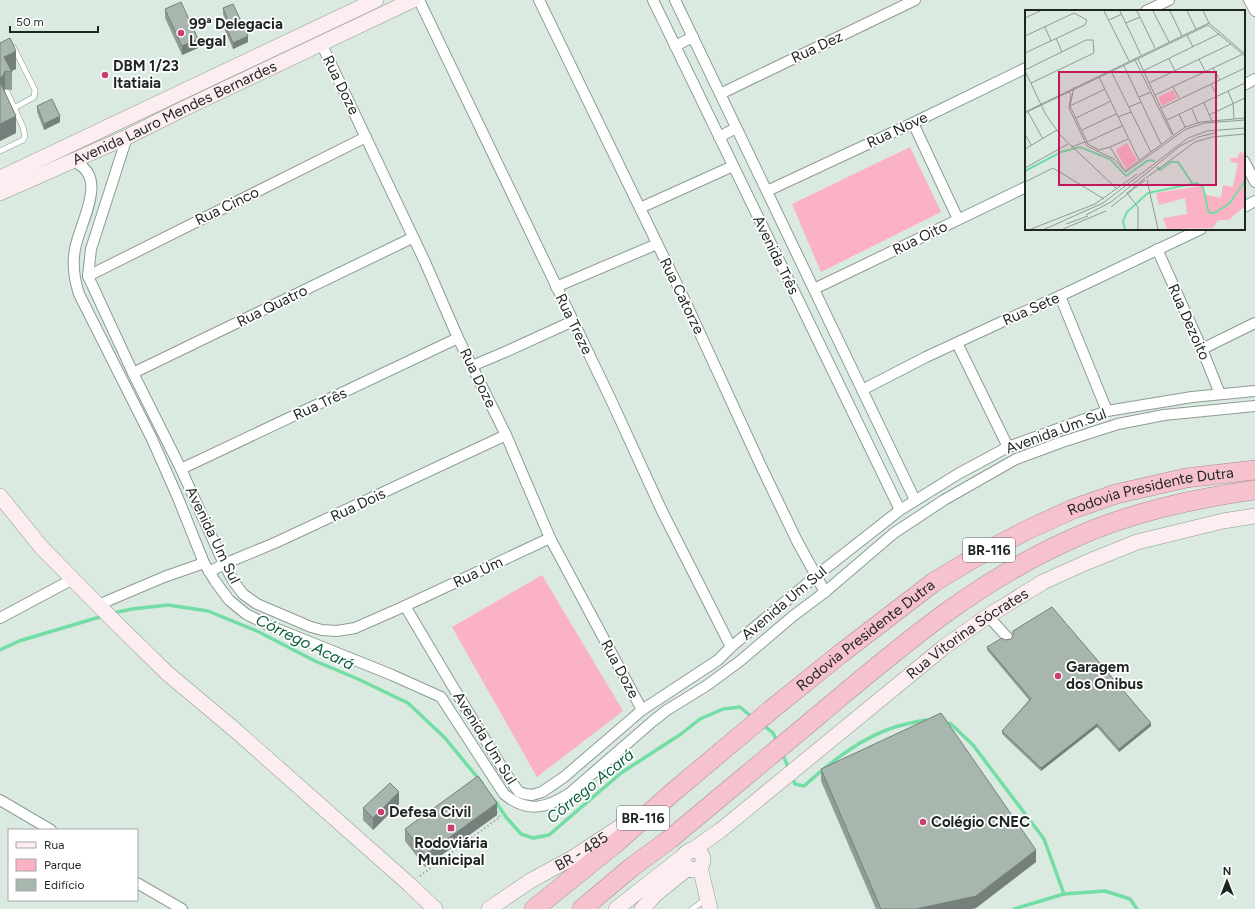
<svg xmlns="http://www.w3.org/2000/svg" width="1255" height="909" font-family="Figtree,sans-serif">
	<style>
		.green { fill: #fab2c4 }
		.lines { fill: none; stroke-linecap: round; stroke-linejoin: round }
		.stream { stroke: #74dda6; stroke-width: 3.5 }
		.lane-casing { stroke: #8d9c92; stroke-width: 6 }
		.street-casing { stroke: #8d9c92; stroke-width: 12 }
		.secondary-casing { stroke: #8d9c92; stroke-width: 16 }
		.highway-casing { stroke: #ab8b91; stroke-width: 20 }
		.path { stroke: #88948d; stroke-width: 2; stroke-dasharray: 1 3; stroke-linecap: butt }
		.lane { stroke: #fff; stroke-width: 5 }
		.street { stroke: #fff; stroke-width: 10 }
		.secondary { stroke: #fcedf0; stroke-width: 15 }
		.highway { stroke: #f6c2ce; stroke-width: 19 }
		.wall { fill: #909d96 }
		.shaded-wall { fill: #76807a }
		.building { fill: #a8b7ae; stroke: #76807a }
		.poi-dot { fill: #ca3e70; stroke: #fff; stroke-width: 1.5 }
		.labels { text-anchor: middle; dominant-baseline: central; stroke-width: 3.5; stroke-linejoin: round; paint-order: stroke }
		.shield { fill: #fff; stroke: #626664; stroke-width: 1 }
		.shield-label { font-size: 14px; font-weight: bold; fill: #1f2521 }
		.poi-label { font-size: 15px; font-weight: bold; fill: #1f2521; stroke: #fff; text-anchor: start }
		.street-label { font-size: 15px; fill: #1f2521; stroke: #fff }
		.water-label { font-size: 16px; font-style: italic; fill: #0e603d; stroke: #fff }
		.inset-river { fill: none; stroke: #74dda6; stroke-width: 2 }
		.inset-road { fill: none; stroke: #8f9b94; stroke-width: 1 }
		.view { fill: #c2185b; fill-opacity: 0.15; stroke: #c2185b; stroke-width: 2 }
		.inset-edge { fill: none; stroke: #1f2521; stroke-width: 2 }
	</style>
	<rect width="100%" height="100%" fill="#daeae0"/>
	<g class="green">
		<path d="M910 147 941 212 821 272 792 204Z"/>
		<path d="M542 575 623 711 537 777 452 627Z"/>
	</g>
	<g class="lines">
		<g class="stream">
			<path d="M113 613 132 609 168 605 208 611 257 631 315 661 358 679 408 703 445 738 482 783"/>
			<path d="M0 650 19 641 103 616"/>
			<path d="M945 723 951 724 973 745 1044 839 1064 894"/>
			<path d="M762 724 773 733 777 742"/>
			<path d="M782 753 789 769"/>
			<path d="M792 777 795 784 804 786C830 763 860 738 895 727 905 724 915 722 925 720L929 721"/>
			<path d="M495 801 506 817 521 834 533 838 549 835 621 773 681 734 700 719 723 709 740 707 752 717"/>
			<path d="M1014 909 1064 894 1105 891 1130 899 1137 909"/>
		</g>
		<defs>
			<g id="lane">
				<path d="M14 48 35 90 34 97 14 108"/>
				<path d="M0 151 23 140 25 136 23 127 7 92"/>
				<path d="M692 909 706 899"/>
			</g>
			<g id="street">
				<path d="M419 0 612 402 662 511 731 647"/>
				<path d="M539 0 686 303 760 464 797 541 825 592"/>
				<path d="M653 0 900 510"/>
				<path d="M675 0 915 500"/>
				<path d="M1249 0 1255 11"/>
				<path d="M1146 11 1169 0"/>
				<path d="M321 43 425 262 458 338 506 435 550 538 642 710"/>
				<path d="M675 46 693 37"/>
				<path d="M1244 85 1255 79"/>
				<path d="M720 94 915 0"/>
				<path d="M913 123 958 219"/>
				<path d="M127 137 91 249 88 276 133 373 181 469 224 564 234 582 243 594 257 604 311 627 322 630 337 631 355 628 405 606 453 687 508 777 519 792 525 794 532 795 542 792 564 777 642 710 718 660 731 647 816 576 900 510 958 474 1008 447 1107 411 1192 397 1255 391"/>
				<path d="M719 137 736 128"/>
				<path d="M72 161C111 175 80 221 75 249 72 265 74 279 79 294L152 439 178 498 204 563 215 581 229 600 246 614 270 626 392 675 441 697 504 794C527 813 546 809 570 793L653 721 667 710 706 686 740 661 793 616 825 592 894 533 944 500 1016 459 1062 442 1118 424 1164 415 1255 406"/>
				<path d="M1244 161 1255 182"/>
				<path d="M767 191 913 123 1026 68"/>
				<path d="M1244 207 1255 201"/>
				<path d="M640 208 733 166"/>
				<path d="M1157 249 1202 349 1220 394"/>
				<path d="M88 276 366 137"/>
				<path d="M556 287 657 244"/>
				<path d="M814 289 1026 187"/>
				<path d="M1060 296 1107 411"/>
				<path d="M957 343 1008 447"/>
				<path d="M1202 349 1255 323"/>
				<path d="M472 366 505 352 573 321"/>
				<path d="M133 373 412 238"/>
				<path d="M862 390 926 357 1008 319 1060 296 1201 229"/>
				<path d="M181 469 458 338"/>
				<path d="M209 572 224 564 277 542 506 435"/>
				<path d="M98 605 164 577 204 563"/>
				<path d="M405 606 550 538"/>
				<path d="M988 616 1007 637"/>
				<path d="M0 618 73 579"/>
				<path d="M0 800 51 830"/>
				<path d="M137 883 182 909"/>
			</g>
			<g id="secondary">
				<path d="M0 178 376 0"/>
				<path id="s1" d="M0 193 127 137 183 109 413 0"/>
				<path d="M0 496 42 548 113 620 167 673 235 730 410 885 435 909"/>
				<circle cx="693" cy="860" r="10"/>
				<path id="s2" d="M691 851 721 830 944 647 988 616 1043 582 1085 563 1137 542 1223 521 1255 516"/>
				<path d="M700 867 710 909"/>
				<path id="s3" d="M489 909 530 881 574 857 635 817"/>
				<path d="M616 909 686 854"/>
				<path d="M642 909 656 894 688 868"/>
			</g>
			<g id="highway">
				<path id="s4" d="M534 909 617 842 672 793 772 709 839 655 934 582 972 559 1027 530 1073 509 1116 494 1186 478 1255 470"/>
				<path d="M582 909 632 867 670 839C720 797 770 756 820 714 901 646 976 581 1074 538 1131 512 1193 499 1255 490"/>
			</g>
		</defs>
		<use href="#lane" class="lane-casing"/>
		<use href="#street" class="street-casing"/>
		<use href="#secondary" class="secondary-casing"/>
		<use href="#highway" class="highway-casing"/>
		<path class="path" d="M420 876 500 817 496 811"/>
		<use href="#lane" class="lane"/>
		<use href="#street" class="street"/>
		<use href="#secondary" class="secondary"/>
		<use href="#highway" class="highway"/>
	</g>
	<g class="wall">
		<path d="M223 8 248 42 233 49 223 26V20L225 19 223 14Z"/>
		<path d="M165 9 198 48 182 55 165 18Z"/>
		<path d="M0 43 16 69 11 71 12 72V90L5 89 4 91 16 133 0 141Z"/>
		<path d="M37 106 60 122 44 130 37 112Z"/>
		<path d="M1013 631 1151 726 1119 752 1097 727 1041 771 1002 734V731L1029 700 987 650V647L1005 640 1011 639 1013 636Z"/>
		<path d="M821 769 1036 862 976 908 971 909H876L821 781Z"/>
		<path d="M399 804 373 830 363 820V808Z"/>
		<path d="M497 815 425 867 405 841V829Z"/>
	</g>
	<g class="shaded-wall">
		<path d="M248 36V42L233 49V43Z"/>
		<path d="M198 39V48L182 55V46Z"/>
		<path d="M16 51V69L9 72 5 71V89L3 94 0 95V78L4 57Z"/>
		<path d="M16 116V133L0 141V124Z"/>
		<path d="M60 116V122L44 130V124Z"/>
		<path d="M1151 723V726L1119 752V749Z"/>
		<path d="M1097 724V727L1041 771V768Z"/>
		<path d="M399 792V804L373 830V818Z"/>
		<path d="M497 803V815L425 867V855Z"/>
		<path d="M1036 850V862L976 908 971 909H916Z"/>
	</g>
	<g class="building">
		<path d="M181 2 198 39 182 46 165 9Z"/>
		<path d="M233 4 248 36 233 43 223 20 227 18 223 8Z"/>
		<path d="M10 38 16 51 4 57 12 72 5 71 3 76 0 78V43Z"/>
		<path d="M0 82 16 116 0 124Z"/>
		<path d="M52 99 60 116 44 124 37 106Z"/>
		<path d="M1052 607 1151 723 1119 749 1097 724 1041 768 1002 731 1031 699 987 647 1002 638 1005 640 1011 639 1013 636V631Z"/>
		<path d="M941 713 1036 850 976 896 916 909H881L821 769Z"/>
		<path d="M478 776 497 803 425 855 405 829Z"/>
		<path d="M390 783 399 792 373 818 363 808Z"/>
	</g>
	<g class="poi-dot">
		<circle cx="181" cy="33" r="4"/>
		<circle cx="105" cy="75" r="4"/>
		<circle cx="1058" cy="676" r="4"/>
		<circle cx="381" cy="812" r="4"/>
		<circle cx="923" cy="822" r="4"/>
		<rect x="447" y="824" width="8" height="8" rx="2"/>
	</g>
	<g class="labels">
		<g class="shield">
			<rect x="963" y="538" width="52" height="24" rx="3"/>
			<rect x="617" y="806" width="52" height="24" rx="3"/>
		</g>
		<g class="shield-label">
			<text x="989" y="550">BR-116</text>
			<text x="643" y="818">BR-116</text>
		</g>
		<g class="poi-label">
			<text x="189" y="24">99ª Delegacia<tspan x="189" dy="17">Legal</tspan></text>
			<text x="113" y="66">DBM 1/23<tspan x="113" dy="17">Itatiaia</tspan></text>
			<text x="1066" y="667">Garagem<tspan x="1066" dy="17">dos Onibus</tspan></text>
			<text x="389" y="812">Defesa Civil</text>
			<text x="931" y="822">Colégio CNEC</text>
			<text x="451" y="843" text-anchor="middle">Rodoviária<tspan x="451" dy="17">Municipal</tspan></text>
		</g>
		<g class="street-label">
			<text transform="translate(817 47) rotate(-25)">Rua Dez</text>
			<text transform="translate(341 85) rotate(64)">Rua Doze</text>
			<text stroke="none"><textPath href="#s1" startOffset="192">Avenida Lauro Mendes Bernardes</textPath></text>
			<text transform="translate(897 130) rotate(-25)">Rua Nove</text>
			<text transform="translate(227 206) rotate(-26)">Rua Cinco</text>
			<text transform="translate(920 238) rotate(-26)">Rua Oito</text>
			<text transform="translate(776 255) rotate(64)">Avenida Três</text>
			<text transform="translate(682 296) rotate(64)">Rua Catorze</text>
			<text transform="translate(272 306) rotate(-26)">Rua Quatro</text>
			<text transform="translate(1031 309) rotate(-24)">Rua Sete</text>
			<text transform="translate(1189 322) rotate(66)">Rua Dezoito</text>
			<text transform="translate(574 324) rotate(64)">Rua Treze</text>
			<text transform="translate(478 378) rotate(64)">Rua Doze</text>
			<text transform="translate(320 404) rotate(-25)">Rua Três</text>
			<text transform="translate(1056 431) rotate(-20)">Avenida Um Sul</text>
			<text stroke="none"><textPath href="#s4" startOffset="754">Rodovia Presidente Dutra</textPath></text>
			<text transform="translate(358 505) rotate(-25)">Rua Dois</text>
			<text transform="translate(213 535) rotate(64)">Avenida Um Sul</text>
			<text transform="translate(478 572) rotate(-25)">Rua Um</text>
			<text transform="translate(784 603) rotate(-40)">Avenida Um Sul</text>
			<text stroke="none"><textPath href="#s4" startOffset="430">Rodovia Presidente Dutra</textPath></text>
			<text stroke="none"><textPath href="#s2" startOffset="352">Rua Vitorina Sócrates</textPath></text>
			<text transform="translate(620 669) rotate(62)">Rua Doze</text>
			<text transform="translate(485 738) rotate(58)">Avenida Um Sul</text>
			<text stroke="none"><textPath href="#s3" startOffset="109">BR - 485</textPath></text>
		</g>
		<g class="water-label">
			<text transform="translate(305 642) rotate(26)">Córrego Acará</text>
			<text transform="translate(590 786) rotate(-39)">Córrego Acará</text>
		</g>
	</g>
	<g transform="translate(1025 10)">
		<rect width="220" height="220" fill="#daeae0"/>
		<path d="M148 80 152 88 137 96 133 87ZM102 133 112 150 101 159 91 140ZM216 141 220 146V196L204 210H193L188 218 142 219 138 208 162 204 160 188 134 195 131 183 176 176 182 185 196 188 198 175 208 177 213 153 206 152 205 148H212Z" fill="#fab2c4"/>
		<path class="inset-river" d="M132 157 135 160 146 152H153L167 173M0 161 36 142 55 137 85 149 101 166 122 151 127 150 130 152M100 219 98 211 102 202 123 183 172 173 178 177 183 200 185 203H189L204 194 220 171"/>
		<path class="inset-road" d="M79 1 104 51M95 1 116 45M112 1 130 38M128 1 144 32M145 1 157 26M162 1 171 19M178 1 184 13 220 44M0 8 15 1M84 10 97 4M101 13 115 7M183 15 220 46M20 17 26 31M162 25 168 37M0 26 49 3 62 10 60 15 0 43M31 28 37 42M113 49 148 124M144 49 150 61M174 49 180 61M110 50 147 125M99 56 136 134M188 58 195 70M0 60 61 30H68L69 43 6 73M0 61 21 105 36 126 91 178M86 61 126 142M118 61 194 24M74 67 114 150M124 73 206 34M186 74 192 86M49 77 45 96 63 134 74 140 85 137 100 161 160 117 176 112 220 108M148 77 154 88M203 81 208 93 209 109M43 82 46 84 44 98 62 136 89 149 101 162 161 119 180 113 220 110M130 85 218 44M114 87 126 82M179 93 187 111M45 96 80 79M104 97 116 92M136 98 220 58M167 99 173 113M0 102 184 13M3 102 18 129M0 103 183 15M154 104 160 117M184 105 220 88M93 107 106 102M51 108 86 91M142 110 220 73M57 120 91 104M0 124 6 135M62 132 97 116M46 137 60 132M85 137 103 129M0 139 32 120M0 158 43 134M121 168 170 132 187 127 220 124M122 170 133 219M0 172 28 158 79 189M86 197 120 170M61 205 86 192 155 136 173 127 190 123M41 214 63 206M6 219 70 194 112 164M20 219 78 193 163 128 182 121 220 118M38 219 81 201M113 219V197L102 183 120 168"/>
		<path class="view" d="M34 62H191V175H34Z"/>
		<rect width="220" height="220" class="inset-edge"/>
	</g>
	<rect x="8" y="829" width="130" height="72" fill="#ffffff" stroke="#a5a8a6"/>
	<rect x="16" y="842" width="20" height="6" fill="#fcedf0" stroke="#a5a8a6"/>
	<text x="44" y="849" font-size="12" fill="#1f2521">Rua</text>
	<rect x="16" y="859" width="20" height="12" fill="#fab2c4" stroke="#a5a8a6"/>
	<text x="44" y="869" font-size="12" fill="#1f2521">Parque</text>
	<rect x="16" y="879" width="20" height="12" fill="#a8b7ae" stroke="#a5a8a6"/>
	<text x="44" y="889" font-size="12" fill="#1f2521">Edifício</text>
	<g transform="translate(1227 881)" stroke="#ffffff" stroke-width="3" paint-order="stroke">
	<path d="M0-3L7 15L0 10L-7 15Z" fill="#1f2521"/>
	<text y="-6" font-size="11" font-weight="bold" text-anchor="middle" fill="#1f2521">N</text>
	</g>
	<path d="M10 26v6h88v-6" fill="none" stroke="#1f2521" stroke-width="2"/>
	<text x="16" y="26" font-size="12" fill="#1f2521" stroke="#ffffff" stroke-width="3" paint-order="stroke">50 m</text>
</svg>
